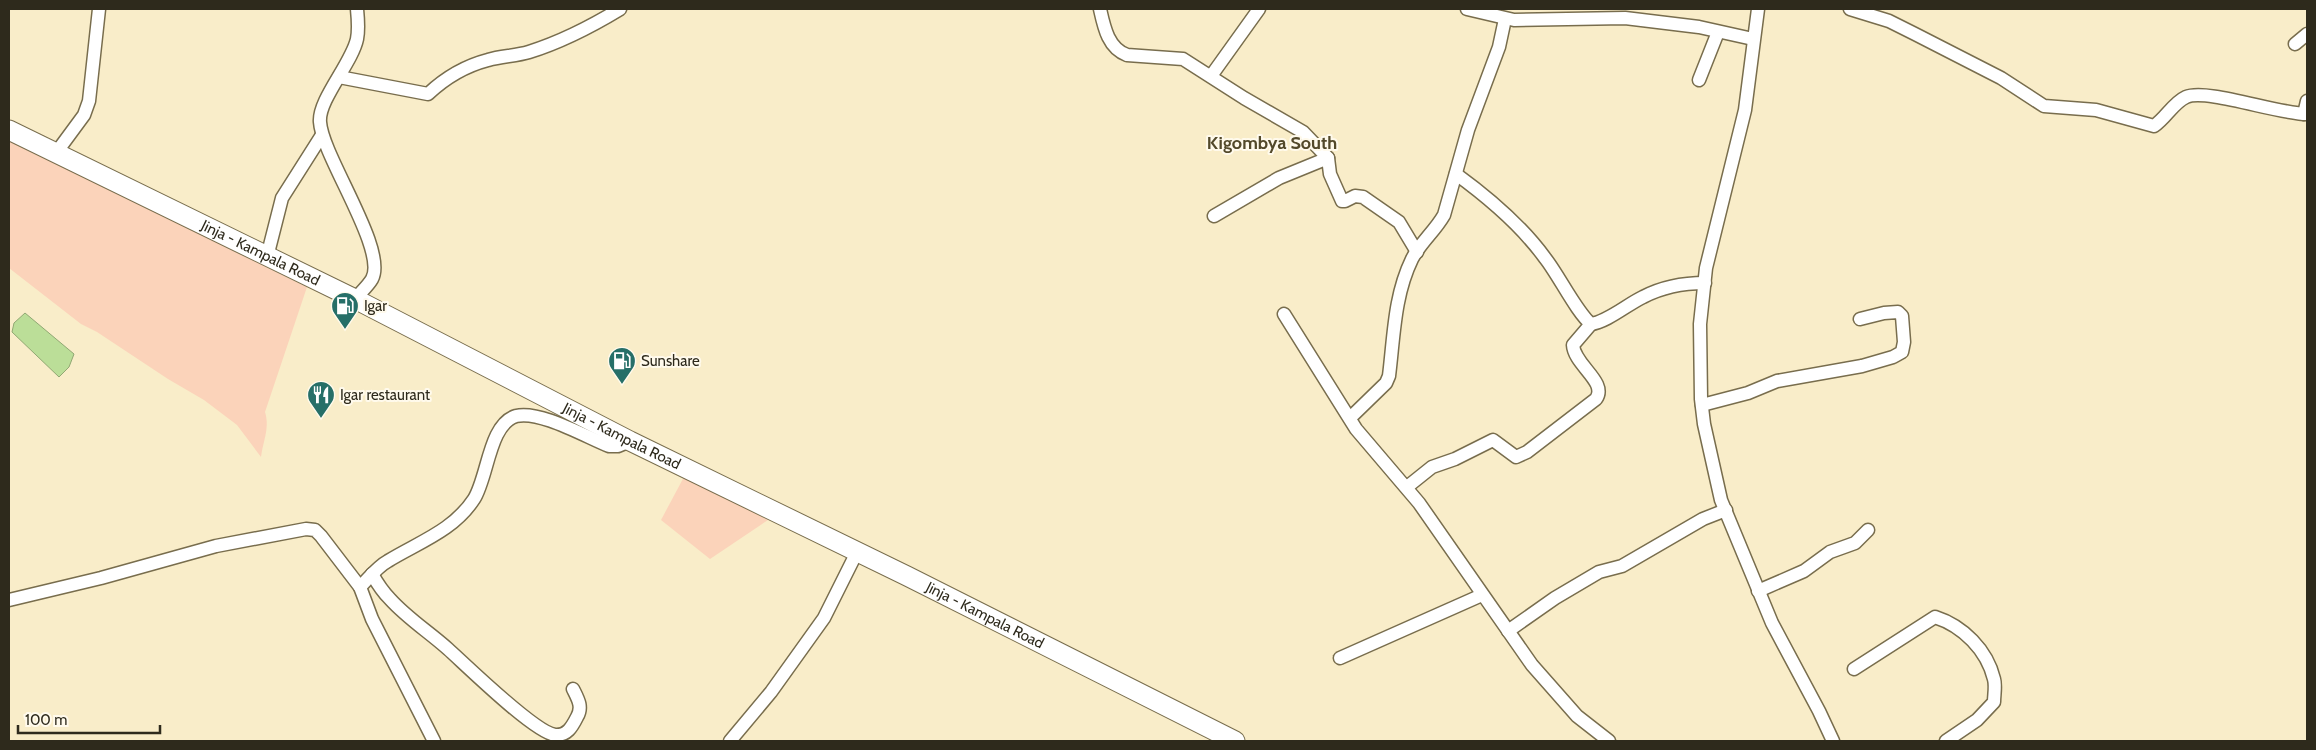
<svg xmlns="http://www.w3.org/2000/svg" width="2316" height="750" font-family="Cabin,sans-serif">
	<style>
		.green { fill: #fbd3ba }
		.water { fill: #bbde98; stroke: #91a873 }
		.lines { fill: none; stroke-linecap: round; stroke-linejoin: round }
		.minor-casing { stroke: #786d4d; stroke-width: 15 }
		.highway-casing { stroke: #786d4d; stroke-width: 21 }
		.minor { stroke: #fff; stroke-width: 12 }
		.highway { stroke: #fff; stroke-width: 19 }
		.labels { text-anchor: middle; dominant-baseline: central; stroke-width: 4; stroke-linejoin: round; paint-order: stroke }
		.street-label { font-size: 15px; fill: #2e2a1c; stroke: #fffaec }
		.poi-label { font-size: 15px; fill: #2e2a1c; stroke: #fffaec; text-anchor: start }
		.quarter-label { font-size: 18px; font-weight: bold; fill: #53492a; stroke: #fffaec }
	</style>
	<rect width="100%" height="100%" fill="#f9edc9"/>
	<g class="green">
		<path d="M9 139 307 287 265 412C270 428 263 441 261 457L237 425 204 400 168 379 97 332 81 324 9 268Z"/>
		<path d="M685 475 768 520 710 559 661 520Z"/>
	</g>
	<path class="water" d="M25 313 74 354 69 367 59 377 12 332 14 323Z"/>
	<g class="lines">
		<defs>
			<g id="minor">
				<path d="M1100 9C1104 27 1108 48 1127 55L1183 59 1244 98 1303 132 1328 158 1330 174 1342 201H1345L1355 196 1363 197 1399 222 1417 252"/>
				<path d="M1467 9 1514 20 1625 18 1699 27 1753 39"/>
				<path d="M1758 9 1745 110 1706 268 1700 324 1701 399 1704 424 1721 500 1772 623 1819 711 1833 741"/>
				<path d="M1850 9 1889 21 1915 34 2001 78 2044 106 2096 110 2154 126C2166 118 2173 103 2186 97 2206 88 2278 114 2307 114"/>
				<path d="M2295 44 2307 34"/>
				<path d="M1211 76 1259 9"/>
				<path d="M339 77 428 94C445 78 465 66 488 60 501 56 516 56 529 52 561 42 592 26 620 9"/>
				<path d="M1699 80 1718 32"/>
				<path d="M2304 114 2307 101"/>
				<path d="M56 153 84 115 89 101 99 9"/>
				<path d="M1456 174C1489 198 1521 225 1545 258 1558 274 1577 313 1591 324 1607 322 1628 304 1643 297 1662 287 1684 283 1705 283"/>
				<path d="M1214 216 1279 178 1328 158"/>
				<path d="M267 257 282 198 322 135"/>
				<path d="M355 299C360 293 368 286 372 279 388 250 322 156 320 122 318 100 352 63 357 39 359 29 358 19 357 9"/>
				<path d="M1284 314 1356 429 1419 503 1532 665 1577 716 1609 741"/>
				<path d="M1702 405 1748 393 1777 381 1862 366 1893 357 1902 352 1904 342 1902 316 1898 312 1884 313 1860 319"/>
				<path d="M1351 417 1386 383 1389 376C1394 336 1394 296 1412 259 1420 243 1435 231 1444 215L1468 130 1499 47 1505 19"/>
				<path d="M1407 487 1432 467 1455 459 1493 440 1516 457 1527 452 1596 399C1608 382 1574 365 1573 345L1591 324"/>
				<path d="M372 574C377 583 383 592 390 599 407 618 429 632 448 649 467 666 534 732 555 735 567 736 572 727 577 717 583 707 578 699 573 689"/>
				<path d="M1758 591 1804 571 1830 552 1855 543 1868 530"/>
				<path d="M9 600 101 578 216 546 306 529 315 530 321 536 360 587"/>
				<path d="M1508 631 1555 598 1599 572 1622 566 1703 519 1726 510"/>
				<path d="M1340 658 1482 595"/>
				<path d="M1854 669 1935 617C1963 626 1987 650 1994 679 1996 686 1994 695 1994 702L1977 720 1946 741"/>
				<path d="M434 741 372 619 360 587C369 578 377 567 388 561 419 542 453 531 474 499 488 477 489 424 516 416 540 410 586 437 609 446H618L630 441"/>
				<path d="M730 741 771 692 824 618 857 552"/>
			</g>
			<g id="highway">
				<path id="s1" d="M9 130 355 299 630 441 907 576 1235 741"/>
			</g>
		</defs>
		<use href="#minor" class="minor-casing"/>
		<use href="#highway" class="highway-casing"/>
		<use href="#minor" class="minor"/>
		<use href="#highway" class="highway"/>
	</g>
	<defs>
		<symbol id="fuel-pin" viewBox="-11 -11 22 30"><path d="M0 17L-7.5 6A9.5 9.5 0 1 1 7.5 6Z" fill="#266f68" stroke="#fffaec"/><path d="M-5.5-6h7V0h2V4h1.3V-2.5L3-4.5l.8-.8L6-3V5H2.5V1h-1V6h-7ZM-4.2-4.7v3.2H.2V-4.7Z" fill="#fff"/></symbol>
		<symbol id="restaurant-pin" viewBox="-11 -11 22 30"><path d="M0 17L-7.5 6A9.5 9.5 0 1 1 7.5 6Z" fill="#266f68" stroke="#fffaec"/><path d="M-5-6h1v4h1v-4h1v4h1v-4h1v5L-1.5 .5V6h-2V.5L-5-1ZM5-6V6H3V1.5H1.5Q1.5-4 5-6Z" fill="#fff"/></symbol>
	</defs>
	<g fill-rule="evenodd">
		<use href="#fuel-pin" x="329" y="290" width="32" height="43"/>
		<use href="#fuel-pin" x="606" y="345" width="32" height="43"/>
		<use href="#restaurant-pin" x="305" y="379" width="32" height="43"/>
	</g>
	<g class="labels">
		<g class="street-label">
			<text stroke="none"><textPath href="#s1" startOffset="280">Jinja - Kampala Road</textPath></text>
			<text stroke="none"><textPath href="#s1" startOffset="685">Jinja - Kampala Road</textPath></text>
			<text stroke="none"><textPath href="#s1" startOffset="1090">Jinja - Kampala Road</textPath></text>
		</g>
		<g class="poi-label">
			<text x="364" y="306">Igar</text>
			<text x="641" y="361">Sunshare</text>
			<text x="340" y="395">Igar restaurant</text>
		</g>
		<g class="quarter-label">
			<text x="1272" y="143">Kigombya South</text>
		</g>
	</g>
	<rect width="2316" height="750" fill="none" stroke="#2e2a1c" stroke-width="20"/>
	<path d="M18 725v8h142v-8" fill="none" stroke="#2e2a1c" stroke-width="2.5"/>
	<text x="25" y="725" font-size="15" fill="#2e2a1c" stroke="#fffaec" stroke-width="4" paint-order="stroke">100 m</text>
</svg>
